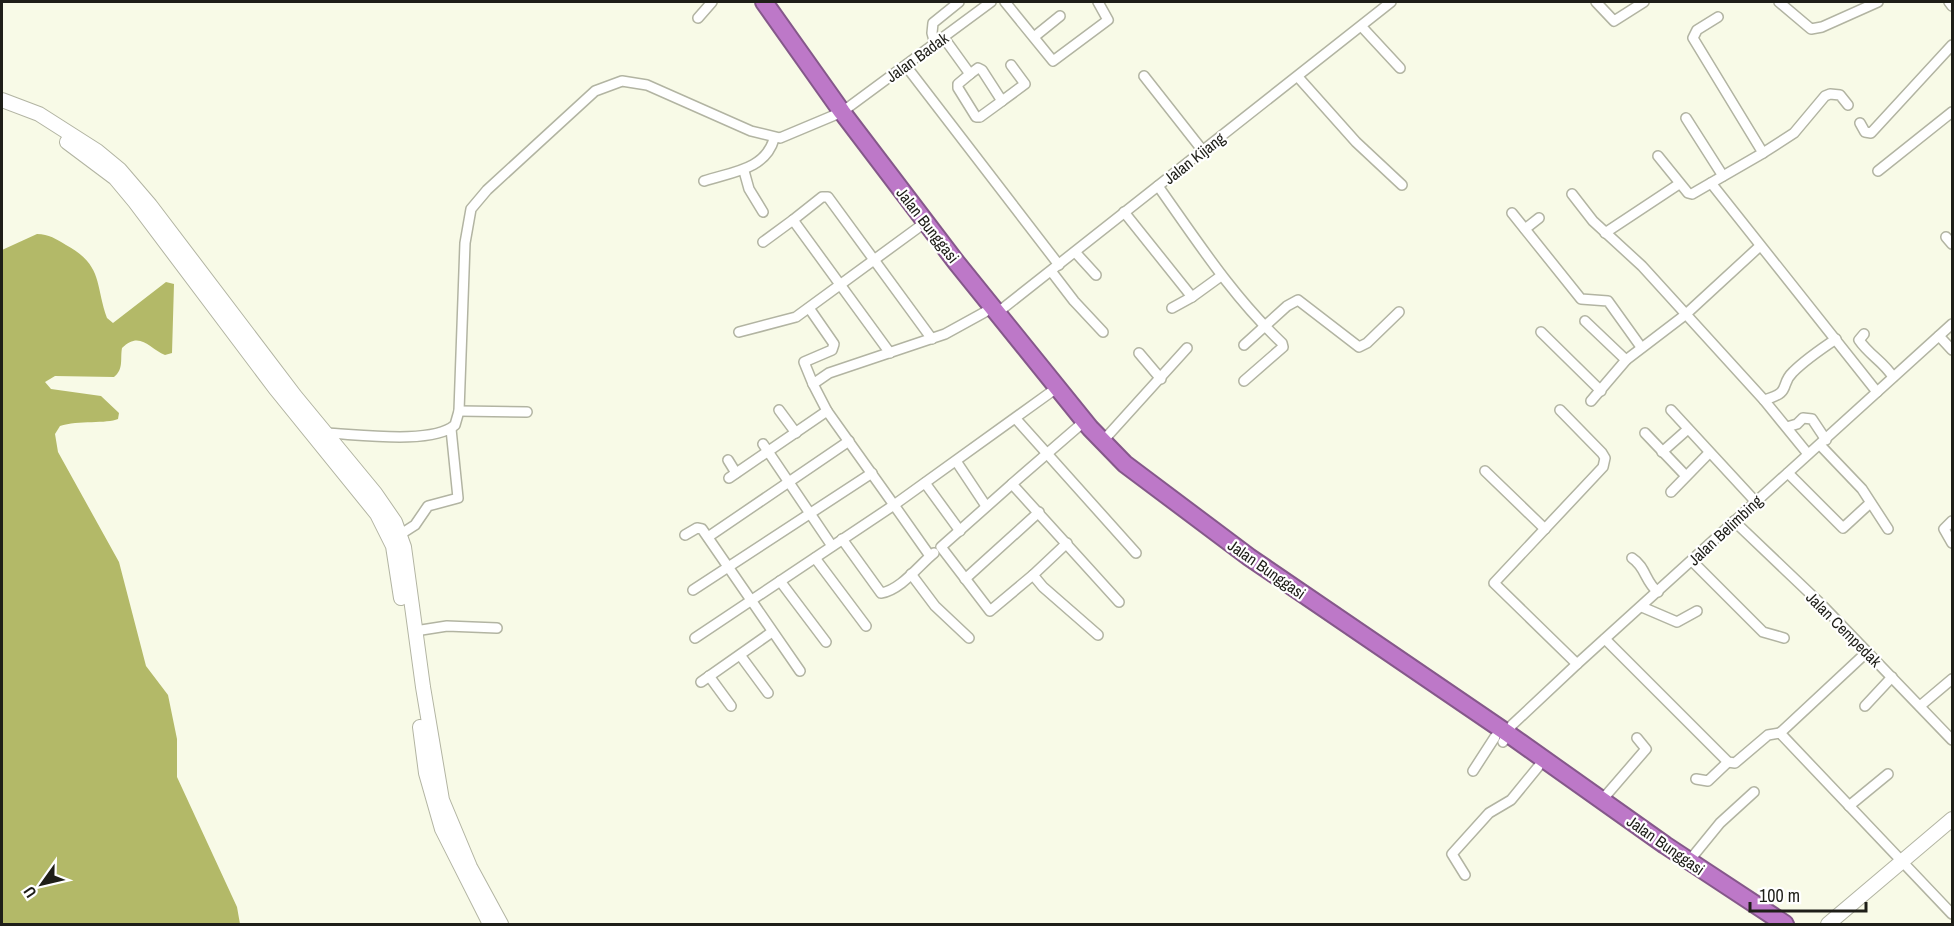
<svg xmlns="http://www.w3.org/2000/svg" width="1954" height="926" font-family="'Archivo Narrow',sans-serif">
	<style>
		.water { fill: #b3b968 }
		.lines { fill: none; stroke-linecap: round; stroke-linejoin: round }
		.street-casing { stroke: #b2b4a2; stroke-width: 12 }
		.secondary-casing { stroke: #b2b4a2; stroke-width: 16 }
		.highway-casing { stroke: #85588a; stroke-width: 20 }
		.street { stroke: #fff; stroke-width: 9 }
		.secondary { stroke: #fff; stroke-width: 14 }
		.highway { stroke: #bd78c8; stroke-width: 16 }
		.labels { text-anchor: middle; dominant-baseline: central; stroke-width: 4.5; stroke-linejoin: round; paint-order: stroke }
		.street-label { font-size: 16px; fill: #1e1e18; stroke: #fff }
	</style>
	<rect width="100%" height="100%" fill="#f8fae7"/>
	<path class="water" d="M37 234C49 234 56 239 66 245 103 265 95 284 107 318L113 323 166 282 174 284 172 353 165 355C150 349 140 330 122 348 120 359 124 369 114 377L55 376 45 382 51 389 101 396 119 413 118 419C107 424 78 420 60 426L55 434 58 452 119 562 146 666 168 695 177 739V777L237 907 240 924H2V250Z"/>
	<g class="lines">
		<defs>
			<g id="street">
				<path d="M1005 2 1053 61 1108 20 1098 2"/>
				<path d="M1596 2 1614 21 1644 2"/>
				<path d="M1779 2 1811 29 1822 27 1878 2"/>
				<path d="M1949 2 1952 6"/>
				<path d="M1718 17 1697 30 1693 38 1763 153 1711 183 1877 392"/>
				<path d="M698 18 712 2"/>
				<path d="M1362 27 1400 68"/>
				<path d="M1034 37 1060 16"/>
				<path d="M944 38 970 74 978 68 982 70 1002 101 1025 84 1011 65"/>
				<path d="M935 44 932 33 933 23 959 2"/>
				<path d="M906 66 1059 265"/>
				<path d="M970 74 958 84V88L976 117H980L1002 101"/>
				<path d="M1144 76 1203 151"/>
				<path d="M1298 77 1356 142 1402 185"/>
				<path d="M1686 118 1723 176"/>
				<path d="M1860 123 1865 132 1871 133 1952 45"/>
				<path d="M1763 153 1794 133 1825 96 1830 94 1840 95 1848 105"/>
				<path d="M1658 156 1688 193 1692 194 1711 183"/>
				<path d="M744 171 749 189 763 212"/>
				<path d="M1878 171 1952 112"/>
				<path d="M704 181C731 172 765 170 774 139"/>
				<path d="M1158 186C1197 241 1233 297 1282 343L1283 347 1244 381"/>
				<path d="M1572 194 1593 221 1642 266 1764 400 1808 454"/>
				<path d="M1124 212 1192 297 1172 308"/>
				<path d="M1512 213 1581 299 1608 301 1641 347"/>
				<path d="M1525 229 1539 218"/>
				<path d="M1605 233 1679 184"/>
				<path d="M1946 237 1952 244"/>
				<path d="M763 242 793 220"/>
				<path d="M1075 252 1096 275"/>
				<path d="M1051 271 1074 301 1103 332"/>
				<path d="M1192 297 1221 276"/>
				<path d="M809 308 834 344 832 350 804 362 813 384"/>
				<path d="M985 312 945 334 829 373 813 384 827 411 894 505 1051 392"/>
				<path d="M997 313 1391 2"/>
				<path d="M1585 321 1626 360"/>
				<path d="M739 332 796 317 919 227"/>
				<path d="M1541 332 1601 391"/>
				<path d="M1864 334 1859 340C1869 355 1884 362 1893 377"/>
				<path d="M1939 336 1952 350"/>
				<path d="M1244 345 1287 306 1298 300 1359 347 1367 343 1399 312"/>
				<path d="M890 353 793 220 822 197H828L932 339"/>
				<path d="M1139 353 1161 379"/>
				<path d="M1764 400C1793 392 1779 385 1793 372 1806 359 1821 349 1836 339"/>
				<path d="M1591 401 1626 360 1685 315 1760 246"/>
				<path d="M779 410 796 433"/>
				<path d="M1560 410 1602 453 1605 458 1603 467 1494 583 1577 664"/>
				<path d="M1671 410 1755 501"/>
				<path d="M459 411 527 412"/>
				<path d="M1016 419 1136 553"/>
				<path d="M1079 426 1012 484 1119 602"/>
				<path d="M1787 427 1797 424 1803 418 1812 419 1826 440"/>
				<path d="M326 433C356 434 432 445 455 425L459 411 465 243 471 209 487 190 595 91 622 81 647 85 751 131 780 138 842 112 991 2"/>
				<path d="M1645 433 1686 476"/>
				<path d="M1102 442 1187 348"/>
				<path d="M763 444 832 546"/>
				<path d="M1820 445 1862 489 1888 529"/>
				<path d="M1662 452 1688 429"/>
				<path d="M728 460 736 473"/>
				<path d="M956 461 986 506"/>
				<path d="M1485 471 1545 529"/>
				<path d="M1788 473 1843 528 1868 505"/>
				<path d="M729 478 827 411"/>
				<path d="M925 483 960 531"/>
				<path d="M1012 484 941 547 990 611 1033 575"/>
				<path d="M1671 492 1709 453"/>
				<path d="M1734 521 1820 603 1952 740"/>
				<path d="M1952 521 1944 529 1952 543"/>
				<path d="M401 534 415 525 428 506 458 498 451 429"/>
				<path d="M685 535 697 528 702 529 800 671"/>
				<path d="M708 537 849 441"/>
				<path d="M842 539 881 593C901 590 919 565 934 553"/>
				<path d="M1067 543 1033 575 1043 587 1098 635"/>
				<path d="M815 558 866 626"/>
				<path d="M1632 558C1646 567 1645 582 1658 592"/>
				<path d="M1692 561 1763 632 1784 638"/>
				<path d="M911 574 935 606 969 638"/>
				<path d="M965 579 1039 512"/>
				<path d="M780 581 826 642"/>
				<path d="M693 590 872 473"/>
				<path d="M1642 607 1677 622 1697 611"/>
				<path d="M415 631 447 626 497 628"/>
				<path d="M695 638 894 505 930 556"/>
				<path d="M1605 639 1728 762 1735 763 1768 735 1780 733 1952 914"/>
				<path d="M740 655 768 693"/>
				<path d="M709 676 731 706"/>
				<path d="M701 682 772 632"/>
				<path d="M1865 706 1892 677"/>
				<path d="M1920 706 1952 679"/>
				<path d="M1780 733 1867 652"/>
				<path d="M1503 742 1512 725 1577 664 1952 324"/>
				<path d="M1473 771 1495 737"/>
				<path d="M1696 779 1708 781 1728 762"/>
				<path d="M1602 800 1646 749 1637 738"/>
				<path d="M1849 806 1888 774"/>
				<path d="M1689 861 1720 823 1754 792"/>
				<path d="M1465 875 1452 854 1489 813 1511 800 1538 767"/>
			</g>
			<g id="secondary">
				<path d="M2 100 39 114 97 151 120 170 150 205 295 396 375 493 395 522 404 547 423 687 442 800 470 867 501 924"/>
				<path d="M67 142 115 178 135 202 275 388 377 514 393 546 401 598"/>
				<path d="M420 727 426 773 442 829 490 924"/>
				<path d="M1828 924 1952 819"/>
			</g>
			<path id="highway" d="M764 2 842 112 956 262 1090 428 1125 464 1249 557 1507 733 1665 845 1785 924"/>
		</defs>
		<use href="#street" class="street-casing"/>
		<use href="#secondary" class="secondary-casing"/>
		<use href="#highway" class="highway-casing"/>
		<use href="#street" class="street"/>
		<use href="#secondary" class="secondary"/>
		<use href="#highway" class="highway"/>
	</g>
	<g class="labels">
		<g class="street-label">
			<text transform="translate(917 57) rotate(-36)">Jalan Badak</text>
			<text transform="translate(1194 158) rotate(-38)">Jalan Kijang</text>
			<text transform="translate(928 225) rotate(52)">Jalan Bunggasi</text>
			<text transform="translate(1725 530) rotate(-43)">Jalan Belimbing</text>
			<text transform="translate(1267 569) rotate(35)">Jalan Bunggasi</text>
			<text transform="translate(1844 629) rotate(45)">Jalan Cempedak</text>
			<text transform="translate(1666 845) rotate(35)">Jalan Bunggasi</text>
		</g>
	</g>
	<rect width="1954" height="926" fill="none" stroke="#1e1e18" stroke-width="6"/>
	<g transform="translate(42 884) rotate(236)" stroke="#ffffff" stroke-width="4.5" paint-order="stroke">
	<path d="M0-4.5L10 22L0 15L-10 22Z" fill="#1e1e18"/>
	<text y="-9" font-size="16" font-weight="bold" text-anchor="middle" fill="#1e1e18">U</text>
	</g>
	<path d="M1750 902v9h116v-9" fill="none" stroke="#1e1e18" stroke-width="3"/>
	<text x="1759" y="902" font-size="18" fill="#1e1e18" stroke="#ffffff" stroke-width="4.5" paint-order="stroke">100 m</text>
</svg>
